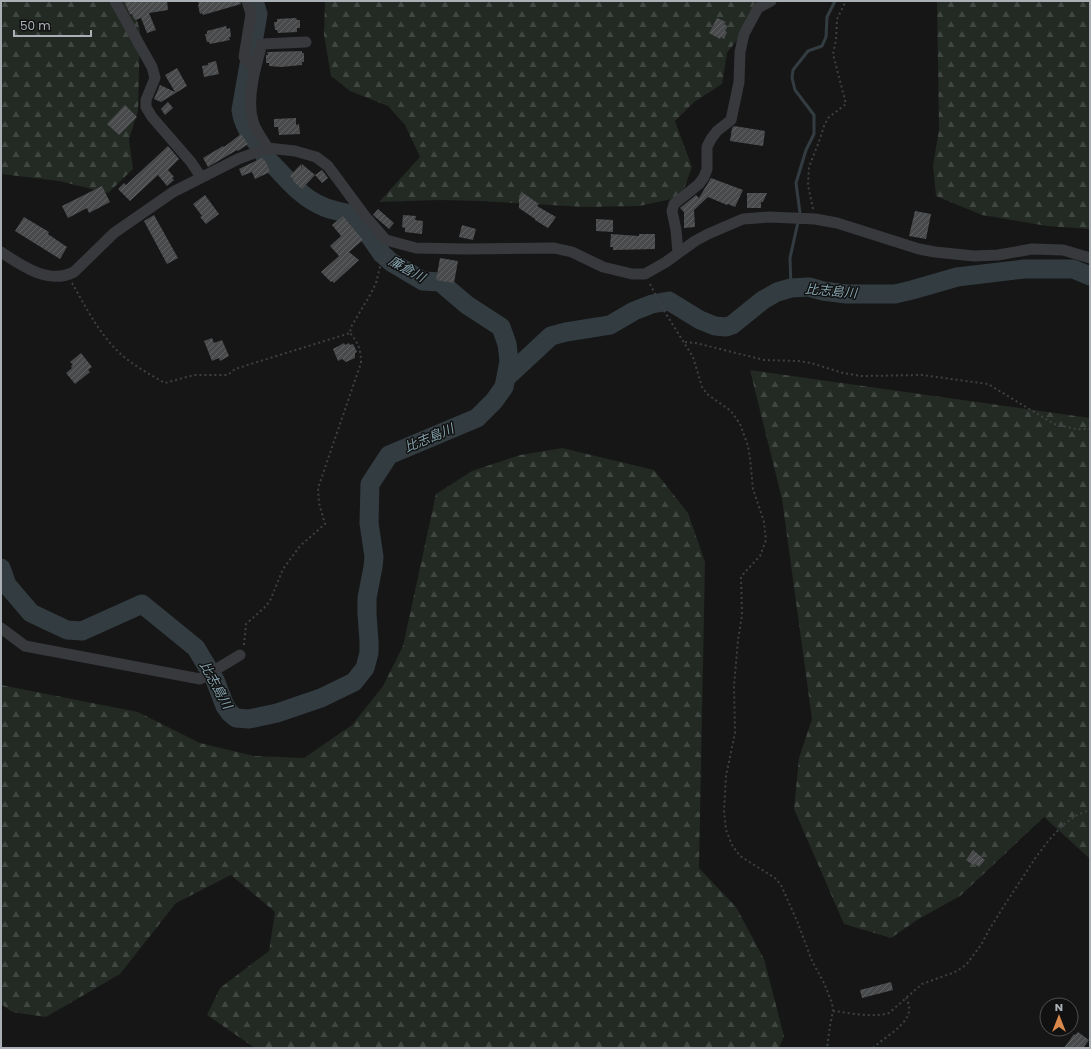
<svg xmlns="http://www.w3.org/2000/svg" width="1091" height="1049" font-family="Poppins,'Noto Sans JP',sans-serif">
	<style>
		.forest { fill: url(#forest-firs) }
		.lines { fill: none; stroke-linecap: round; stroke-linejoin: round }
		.stream { stroke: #333d41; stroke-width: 3 }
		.river { stroke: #333d41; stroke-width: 19 }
		.building { fill: url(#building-hatch) }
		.path { stroke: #3e4043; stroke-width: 2; stroke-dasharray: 2 3; stroke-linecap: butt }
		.minor { stroke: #37393c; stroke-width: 11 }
		.labels { text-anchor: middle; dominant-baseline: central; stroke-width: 3; stroke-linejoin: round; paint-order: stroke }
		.water-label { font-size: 13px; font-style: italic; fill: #85a3ac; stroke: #111112 }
	</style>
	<defs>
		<pattern id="forest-firs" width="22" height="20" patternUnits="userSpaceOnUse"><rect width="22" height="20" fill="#232923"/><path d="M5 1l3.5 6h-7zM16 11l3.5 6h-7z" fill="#404641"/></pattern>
		<pattern id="building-hatch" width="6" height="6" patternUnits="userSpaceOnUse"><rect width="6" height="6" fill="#484a4c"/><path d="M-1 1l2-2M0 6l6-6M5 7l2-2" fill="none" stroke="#606264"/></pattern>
	</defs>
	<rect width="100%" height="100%" fill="#161617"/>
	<g class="forest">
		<path d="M1 1H132L140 31 138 111 129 139 133 169 108 193 59 181 1 174Z"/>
		<path d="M325 1H762L745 30 727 53 722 84 694 102 675 121 692 167 681 197 639 206 586 207 479 201 440 200 379 202 420 157 405 125 388 106 350 91 331 76 324 35Z"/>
		<path d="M937 1H1090V229L1047 226 982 215 936 196 933 165 939 130Z"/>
		<path d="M750 370 1090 418V859L1044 817 960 896 917 920 891 938 844 924 794 809 799 758 812 719 782 499Z"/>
		<path d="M562 448 654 470 688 513 705 562 699 868 736 907 764 959 784 1036 779 1048H255L207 1015 220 988 269 951 275 912 231 875 176 903 120 974 46 1017 12 1012 1 1004V685L138 712 200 743 254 756 304 758 352 725 383 686 403 646 436 494 472 471 520 455Z"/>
	</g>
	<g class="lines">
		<path class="stream" d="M791 288 790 258 800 213 796 183 806 150 814 134V115L795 90 792 78 793 70 808 51 822 46 826 37 827 17 835 1"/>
		<g class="river">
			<path d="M254 1 258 14 241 110C243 124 249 133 257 143"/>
			<path d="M507 377 551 336 566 332 610 325 634 311 652 304 669 301 700 320 715 326 726 327 732 325 763 300 777 292 791 288 809 287 823 291 846 294H895L912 290 957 277 1024 269H1073L1090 276"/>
			<path d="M1 568 7 585 31 613 67 630 82 631 142 604 196 648 215 680 225 706 230 713 236 718 249 719 277 713 321 698 354 682 365 668 369 653V641L367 614V598L373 567 374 557 369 523 370 484 389 455 477 418 494 401 504 387 509 361 507 344 501 327 467 305 440 282 423 281 391 262 382 254 355 215C344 212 332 211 322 206 298 196 284 174 265 157"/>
		</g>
	</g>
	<g class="building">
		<path d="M124 1H167L168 10 149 13 156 30 147 33 141 18 135 20 132 14H130Z"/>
		<path d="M198 1H240L241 4 203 15 202 13 200 14 198 5H199Z"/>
		<path d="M296 18 297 20H300V28H297V32L278 33 277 30H275L274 22H277V19Z"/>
		<path d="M717 18 726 22 724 24 728 26 725 31 727 32 724 39 721 37 720 39 709 33Z"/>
		<path d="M226 26 227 29 230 28 231 37H229L230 40 210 44 209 42H207L205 34H207V31Z"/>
		<path d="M302 51V53H304V62H302V65L281 67 269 66V63H266V55H268L267 52Z"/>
		<path d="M216 61 219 74 204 77 202 66 208 65V63Z"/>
		<path d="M177 68 187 86 161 102 154 99 160 85 175 92 165 75Z"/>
		<path d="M168 102 173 108 165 115 161 109Z"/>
		<path d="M125 105 137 117 119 135 107 124Z"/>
		<path d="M296 118V125L299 124 300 134 279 135 278 127H274V119Z"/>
		<path d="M734 126 765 131 763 146 730 141 732 128Z"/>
		<path d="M241 134 248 144 238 151 237 150 208 167 203 158 223 146 224 147Z"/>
		<path d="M168 146 179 159 168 170 174 177 172 178 174 180 167 186 158 175 130 201 118 189 124 183 126 185Z"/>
		<path d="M262 158 266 162 270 172 255 179 252 172 242 176 239 169Z"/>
		<path d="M301 164V169L302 164 315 175 302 189 293 181 294 180 290 176Z"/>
		<path d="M322 170 328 178 322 183 315 175Z"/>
		<path d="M711 178 743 190 735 207 728 204 727 205 708 197 694 210 695 227 684 228V212L680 208 696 195 699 198Z"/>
		<path d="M102 186 110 202 89 213 87 208 68 218 62 206Z"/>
		<path d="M523 193 539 204 537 206 556 217 548 228 535 220V219L519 208V198Z"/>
		<path d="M747 193H767L763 202H761V208H747Z"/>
		<path d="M205 195 219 214 206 224 200 217 202 216 193 204Z"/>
		<path d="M378 209 394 223 389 229 373 215Z"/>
		<path d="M915 211 931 214 926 239 909 236Z"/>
		<path d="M154 215 178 258 167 264 144 221Z"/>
		<path d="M403 215 416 216 415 220 423 221 422 234 405 232V228L402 227Z"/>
		<path d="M343 216 363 240 349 252 359 260 334 283 332 281 331 282 321 272 339 256 330 246 341 236 332 225Z"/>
		<path d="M24 217 49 232 48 234 67 247 60 259 15 231Z"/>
		<path d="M596 219 613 220V232L596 231Z"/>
		<path d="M462 225 476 229 473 240 459 237Z"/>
		<path d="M611 234 639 236V234H655V249L613 250V247H610Z"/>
		<path d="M440 258 458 261 454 283 436 280Z"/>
		<path d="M212 338 214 343 222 340 229 356 220 361 219 358 212 361 204 341Z"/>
		<path d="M344 343 345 345 349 343 350 345 353 344 357 352 355 353V358L346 362 342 359 338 361 333 349Z"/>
		<path d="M81 353 92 367 88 370 90 372 75 384 66 373 72 368 71 366 73 365 70 362Z"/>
		<path d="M973 850 985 860 979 867 975 864 973 865 966 860Z"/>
		<path d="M891 982 893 990 862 998 860 990Z"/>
		<path d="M1078 1032 1089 1040 1083 1048H1064L1074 1034 1075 1035Z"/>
	</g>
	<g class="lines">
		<g class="path">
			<path d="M813 209 808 185 809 167 820 139 824 126 828 118 846 104 833 54 836 40 837 19 846 1"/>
			<path d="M72 283C87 309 100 336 123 356 136 367 151 375 165 383L194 375H228L235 369 350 333 351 327 370 295 376 283 380 267 389 252"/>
			<path d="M650 284 661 306 693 357 702 387 707 394 731 411 740 424 748 446 750 458 753 489 764 522 766 540 760 556 745 572 741 577 742 615 738 640 734 686 735 733 726 776 724 811 726 830 732 845 740 856 775 878 781 885 797 921 812 961 824 983 832 1003 833 1011 830 1026 827 1048"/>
			<path d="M685 342 696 343 764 360 799 361 811 363 843 373 861 376 922 375 988 384 1054 424 1076 429H1090"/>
			<path d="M244 645 246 624 264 608 270 601 283 569 300 546 325 524 319 503 318 488 361 363C361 350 358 342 350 333"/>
			<path d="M833 1011C851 1013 872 1018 889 1013L922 984 955 972 966 965 981 945 989 930 1002 909 1036 857 1049 840 1063 825 1077 815 1090 810"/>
			<path d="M873 1048C883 1038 907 1026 909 1011 910 1006 908 1002 906 998"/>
		</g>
		<g class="minor">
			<path d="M115 1 152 67 155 78 146 100V107L152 117 191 162 201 177"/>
			<path d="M247 1 251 14 244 57 255 69"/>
			<path d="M268 148C263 140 255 130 253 121 246 99 256 65 262 44L306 42"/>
			<path d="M1 252C22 266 49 285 74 272L114 233 173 192 238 159 268 148 295 151 316 157 328 166 365 216 386 240 416 248 466 249 554 248 572 252 603 267 632 274H645L666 262 695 241 708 234 743 219 769 217 815 219 837 223 919 249 935 252 974 256 998 255 1032 249 1063 250 1090 258"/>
			<path d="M678 253 676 230 672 211 674 204 699 184 704 177 707 169V147L711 139 717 131 731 120 739 82 740 52 744 34 758 8 771 1"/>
			<path d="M1 628 25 646 200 679 240 655"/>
		</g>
	</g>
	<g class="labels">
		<g class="water-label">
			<text transform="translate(407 269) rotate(29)">廉倉川</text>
			<text transform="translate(831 291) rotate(5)">比志島川</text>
			<text transform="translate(429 438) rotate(-23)">比志島川</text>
			<text transform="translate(216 685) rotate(61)">比志島川</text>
		</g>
	</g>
	<rect width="1091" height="1049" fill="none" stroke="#aab0b6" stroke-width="4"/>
	<g transform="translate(1059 1017)"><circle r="19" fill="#111112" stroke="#4e5154"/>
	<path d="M0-3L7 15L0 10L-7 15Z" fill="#db884b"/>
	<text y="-6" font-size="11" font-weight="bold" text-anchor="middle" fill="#aab0b6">N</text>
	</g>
	<path d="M14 30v6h77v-6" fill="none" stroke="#aab0b6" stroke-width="2"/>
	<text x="20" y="30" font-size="12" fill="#aab0b6" stroke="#111112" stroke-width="3" paint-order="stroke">50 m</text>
</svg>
